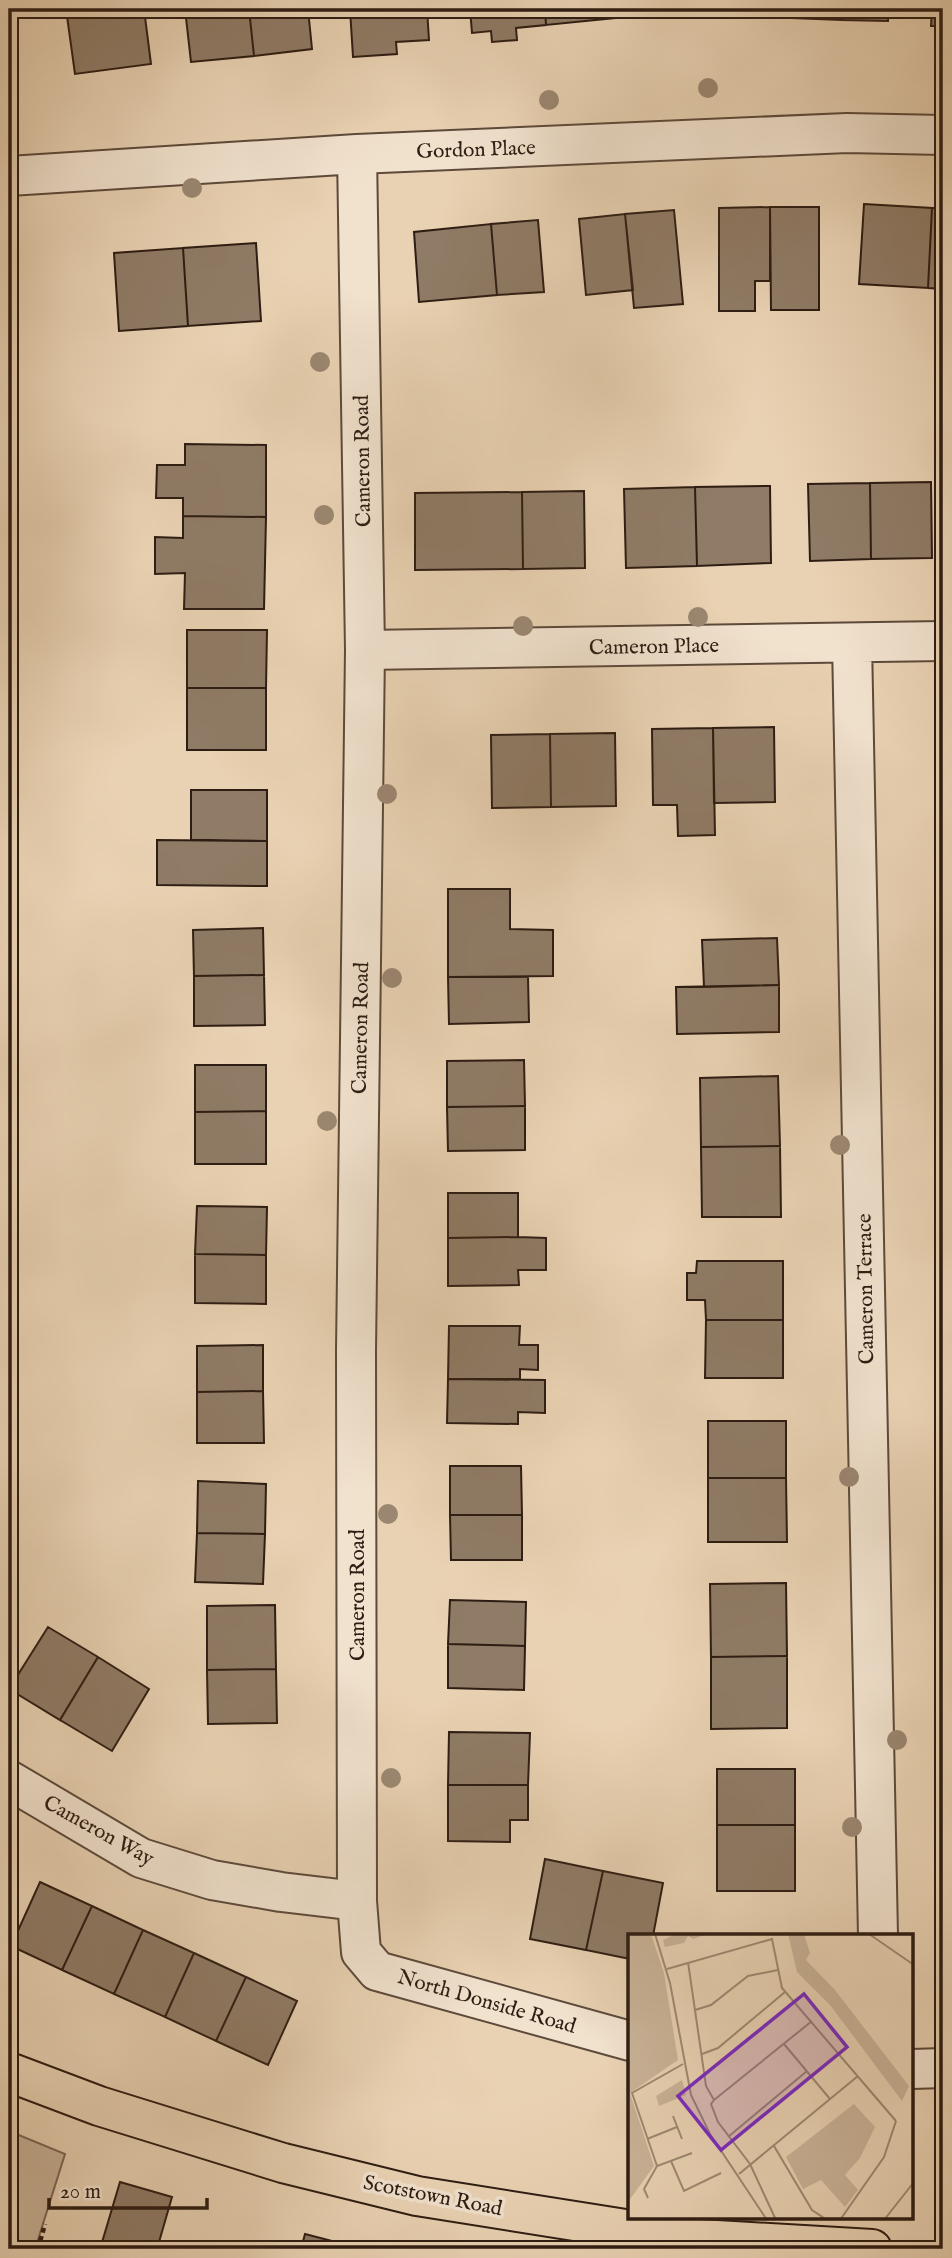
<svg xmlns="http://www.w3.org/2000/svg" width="952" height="2258" viewBox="0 0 952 2258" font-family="'IM FELL English',serif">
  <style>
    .green { fill: #c9b398; stroke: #7c6856; stroke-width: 2 }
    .building { fill: #8f7b66; stroke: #2e1d13; stroke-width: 2 }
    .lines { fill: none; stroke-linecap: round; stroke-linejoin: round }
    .minor-casing { stroke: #5d4a3b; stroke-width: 42 }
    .major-casing { stroke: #2e1d13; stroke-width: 42 }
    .path { stroke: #2e1d13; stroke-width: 4.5; stroke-dasharray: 5 3.5; stroke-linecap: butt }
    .minor { stroke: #f1e2ce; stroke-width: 38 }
    .major { stroke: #e9d2b3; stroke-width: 38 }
    .tree { fill: #9b8771 }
    .labels { text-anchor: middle; stroke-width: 7; stroke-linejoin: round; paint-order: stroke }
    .street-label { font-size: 21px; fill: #2e1d13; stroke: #f1e2ce }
    .inset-road { fill: none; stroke: #9e8a73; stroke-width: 2 }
    .view { fill: #7b2cbf; fill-opacity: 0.15; stroke: #7b2cbf; stroke-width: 3.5 }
    .inset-edge { fill: none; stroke: #2e1d13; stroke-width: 3.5 }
  </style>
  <rect width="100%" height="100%" fill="#e9d2b3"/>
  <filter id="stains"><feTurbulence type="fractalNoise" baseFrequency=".00286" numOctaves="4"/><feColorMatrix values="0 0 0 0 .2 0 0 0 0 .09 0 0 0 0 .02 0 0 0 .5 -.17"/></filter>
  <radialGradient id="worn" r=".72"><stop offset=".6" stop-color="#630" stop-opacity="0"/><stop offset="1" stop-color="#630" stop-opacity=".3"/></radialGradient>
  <!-- green -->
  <path class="green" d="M9,2131l56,23 -30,95h-26z"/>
  <!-- building -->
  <path class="building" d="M66,9h78l7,55 -76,10z
    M185,9h64l5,47 -63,6z
    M249,9h59l4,40 -58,7z
    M350,9h77l2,31 -33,2 1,12 -44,3z
    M470,9h75l1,16 -30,3 1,12 -25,2 -1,-11 -19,2z
    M545,9h69l1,9 -69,7z
    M658,9h49v7l-49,1z
    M707,9h45v6l-45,1z
    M792,9h50l-1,11 -49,-2z
    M842,9h46v12l-47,-1z
    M932,9h11v17h-12z
    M864,204l68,4 -4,80 -69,-4z
    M770,207h49v103h-48z
    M770,207v74h-15v30h-36v-103z
    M932,208h11v81l-15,-1z
    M674,210l9,94 -49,4 -9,-94z
    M625,214l8,76 -47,5 -7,-76z
    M538,220l6,72 -47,3 -6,-71z
    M491,224l6,71 -78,7 -5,-70z
    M256,243l5,78 -73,5 -5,-78z
    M183,248l5,78 -69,5 -5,-78z
    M185,444l81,1v72l-83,-1v-18h-27l1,-33h28z
    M931,482l1,76 -61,1 -1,-76z
    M870,483l1,76 -61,2 -2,-77z
    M770,486l1,77 -74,3 -2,-79z
    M695,487l2,79 -71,2 -2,-79z
    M584,491l1,77 -62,1 -1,-77z
    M522,492l1,77 -108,1v-77z
    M183,516l83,1 -2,92h-80l1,-36 -30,1v-37l28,1z
    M187,630h80l-1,58h-79z
    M187,688h79v62h-79z
    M940,723h3v103z
    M774,727l1,75 -61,1 -1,-75z
    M713,728l2,107 -37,1 -1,-31h-24l-1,-76z
    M615,733l1,73 -65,1 -1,-73z
    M550,734l1,73 -59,1 -1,-73z
    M191,790h76v51l-76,-1z
    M157,840l110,1v45l-110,-1z
    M448,889h62v40l43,1v46l-105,1z
    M942,922h1v57h-2z
    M263,928l1,47 -70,1 -1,-46z
    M777,938l2,47 -75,2 -2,-47z
    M264,975l1,50 -71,1v-50z
    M448,977h80l1,45 -80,2z
    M941,979h2v63h-3z
    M779,985v47l-102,2 -1,-47z
    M524,1060l1,46 -78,1v-46z
    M195,1065h71v46l-71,1z
    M778,1076l2,70 -79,1 -1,-69z
    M942,1083h1v59z
    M525,1106v44l-77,1 -1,-44z
    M266,1111v53h-71v-52z
    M780,1146l1,71h-79l-1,-70z
    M448,1193h70v44l-70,1z
    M197,1206l70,1 -1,48 -71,-1z
    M518,1237l28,1v32h-28l1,15 -71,1v-48z
    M195,1254l71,1v49l-71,-1z
    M697,1261h86v59h-77l-1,-20h-18v-27h9z
    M706,1320h77v58h-78z
    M449,1326h71l-1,19h19v25l-18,-1v10h-72z
    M263,1345v46l-66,1v-46z
    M448,1379l97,1v33l-27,-1v12l-71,-1z
    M9,1387h6v24h-6z
    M263,1391l1,52h-67v-51z
    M708,1421h78v57h-78z
    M450,1466h71l1,49h-72z
    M708,1478h78l1,64h-79z
    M198,1481l68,3 -1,50 -68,-1z
    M450,1515h72v45h-71z
    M197,1533l68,1 -2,50 -68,-2z
    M786,1583l1,73 -76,1 -1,-73z
    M450,1600l76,2 -1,44 -77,-2z
    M275,1605l1,64 -69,1v-64z
    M48,1627l50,30 -38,63 -51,-31z
    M448,1644l77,2 -1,44 -76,-2z
    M787,1656v72l-76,1v-72z
    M98,1657l51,32 -37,62 -52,-31z
    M276,1669l1,54 -69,1 -1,-54z
    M449,1732l81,1 -2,52h-80z
    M717,1769h78v56h-78z
    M448,1785h80v35h-18v22l-62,-1z
    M717,1825h78v66h-78z
    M545,1859l58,12 -17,79 -56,-11z
    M603,1871l60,12 -10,53h-23v23l-44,-9z
    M40,1882l52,24 -30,64 -51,-24z
    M92,1906l51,24 -29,64 -52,-24z
    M143,1930l51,23 -29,64 -51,-23z
    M194,1953l52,24 -30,64 -51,-24z
    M246,1977l51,24 -29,64 -52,-24z
    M120,2182l52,15 -15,52h-57z
    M305,2234l54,14 -1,1h-57z"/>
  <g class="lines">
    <defs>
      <path id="minor" d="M357,154l8,496 -9,701 1,550 4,51 16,19 253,70
        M9,176l348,-22 490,-21 96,2
        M852,643l26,1293
        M365,650l578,-9
        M9,1780l132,78 71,22 69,12 76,9
        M912,2069l31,-1"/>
      <path id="major" d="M9,2072l90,34 184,57 134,33 265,42 190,11"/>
    </defs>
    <!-- minor casing -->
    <use href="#minor" class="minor-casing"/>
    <!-- major casing -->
    <use href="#major" class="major-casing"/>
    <!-- path -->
    <path class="path" d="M38,2249l7,-25"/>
    <!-- minor -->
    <use href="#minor" class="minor"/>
    <!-- major -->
    <use href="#major" class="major"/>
  </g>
  <!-- trees -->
  <g class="tree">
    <circle cx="708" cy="88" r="10"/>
    <circle cx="549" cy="100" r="10"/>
    <circle cx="192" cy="188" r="10"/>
    <circle cx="320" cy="362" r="10"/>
    <circle cx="324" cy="515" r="10"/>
    <circle cx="698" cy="617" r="10"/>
    <circle cx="523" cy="626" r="10"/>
    <circle cx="387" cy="794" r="10"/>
    <circle cx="392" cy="978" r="10"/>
    <circle cx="327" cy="1121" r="10"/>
    <circle cx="840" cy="1145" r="10"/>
    <circle cx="849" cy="1477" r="10"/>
    <circle cx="388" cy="1514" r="10"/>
    <circle cx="897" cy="1740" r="10"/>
    <circle cx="391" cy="1778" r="10"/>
    <circle cx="852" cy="1827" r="10"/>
  </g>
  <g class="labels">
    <!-- street labels -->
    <g class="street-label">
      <text transform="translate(476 149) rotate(-2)" y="7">Gordon Place</text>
      <text transform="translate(362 461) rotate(-91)" y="7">Cameron Road</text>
      <text transform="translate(654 646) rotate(-1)" y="7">Cameron Place</text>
      <text transform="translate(360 1028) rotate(-89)" y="7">Cameron Road</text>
      <text transform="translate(865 1289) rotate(-91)" y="7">Cameron Terrace</text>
      <text transform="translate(357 1595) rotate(-90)" y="7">Cameron Road</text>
      <text transform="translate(99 1830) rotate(29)" y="7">Cameron Way</text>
      <text transform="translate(487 2001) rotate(16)" y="7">North Donside Road</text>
      <text transform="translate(433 2195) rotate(11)" y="7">Scotstown Road</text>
    </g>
  </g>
  <!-- overview -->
  <g transform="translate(628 1934)">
    <rect width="285" height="285" fill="#e9d2b3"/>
    <path d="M0,0h23l13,39 14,87 -48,33 24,73 -26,36zM47,0h32l-14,5 -5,-3 -4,7 -19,4 -2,-7zM160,0h16l6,19 -4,7 29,30 74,96 -7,15 -72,-96 -33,-33zM54,146l4,15 -27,11 -3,-10zM226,170l21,23 -15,31 -15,17 13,15 -13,17 -24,-27 -18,9 -17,-32z" fill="#c9b398"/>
    <path class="inset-road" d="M27,0l15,49 21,112 19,39 57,86M241,0l45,31M60,28l18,124 8,14M39,35l105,-30 10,49 114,133M67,76l16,-5 37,-29 30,-6M156,110l46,55M74,120l16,-6 67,-56M86,166l-3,4 7,18 32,42 26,56M86,166l98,-79M45,182l9,23M100,203l79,-66M19,205l30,-12M146,212l38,64 15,10M43,227l13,30 37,-18M29,232l-25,-73 51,-29M111,240l119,-98M20,264l-4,-9 13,-23 35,-13M212,286l44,-63 12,-36M256,286l30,-38"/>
    <path class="view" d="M176,60l43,53 -126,103 -43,-54z"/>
    <rect width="285" height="285" class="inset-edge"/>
  </g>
  <!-- margin -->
  <rect width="952" height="2258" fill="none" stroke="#e9d2b3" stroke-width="35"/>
  <rect x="10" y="10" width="931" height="2237" fill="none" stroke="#2e1d13" stroke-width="3.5"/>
  <rect x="18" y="18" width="917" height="2223" fill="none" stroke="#2e1d13" stroke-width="2"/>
  <!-- scale -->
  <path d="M49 2198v10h158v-10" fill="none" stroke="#2e1d13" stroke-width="3.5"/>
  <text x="60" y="2198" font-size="21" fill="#2e1d13" stroke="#f1e2ce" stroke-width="5" paint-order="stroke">20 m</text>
  <rect width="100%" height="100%" filter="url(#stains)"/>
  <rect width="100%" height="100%" fill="url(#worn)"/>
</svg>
